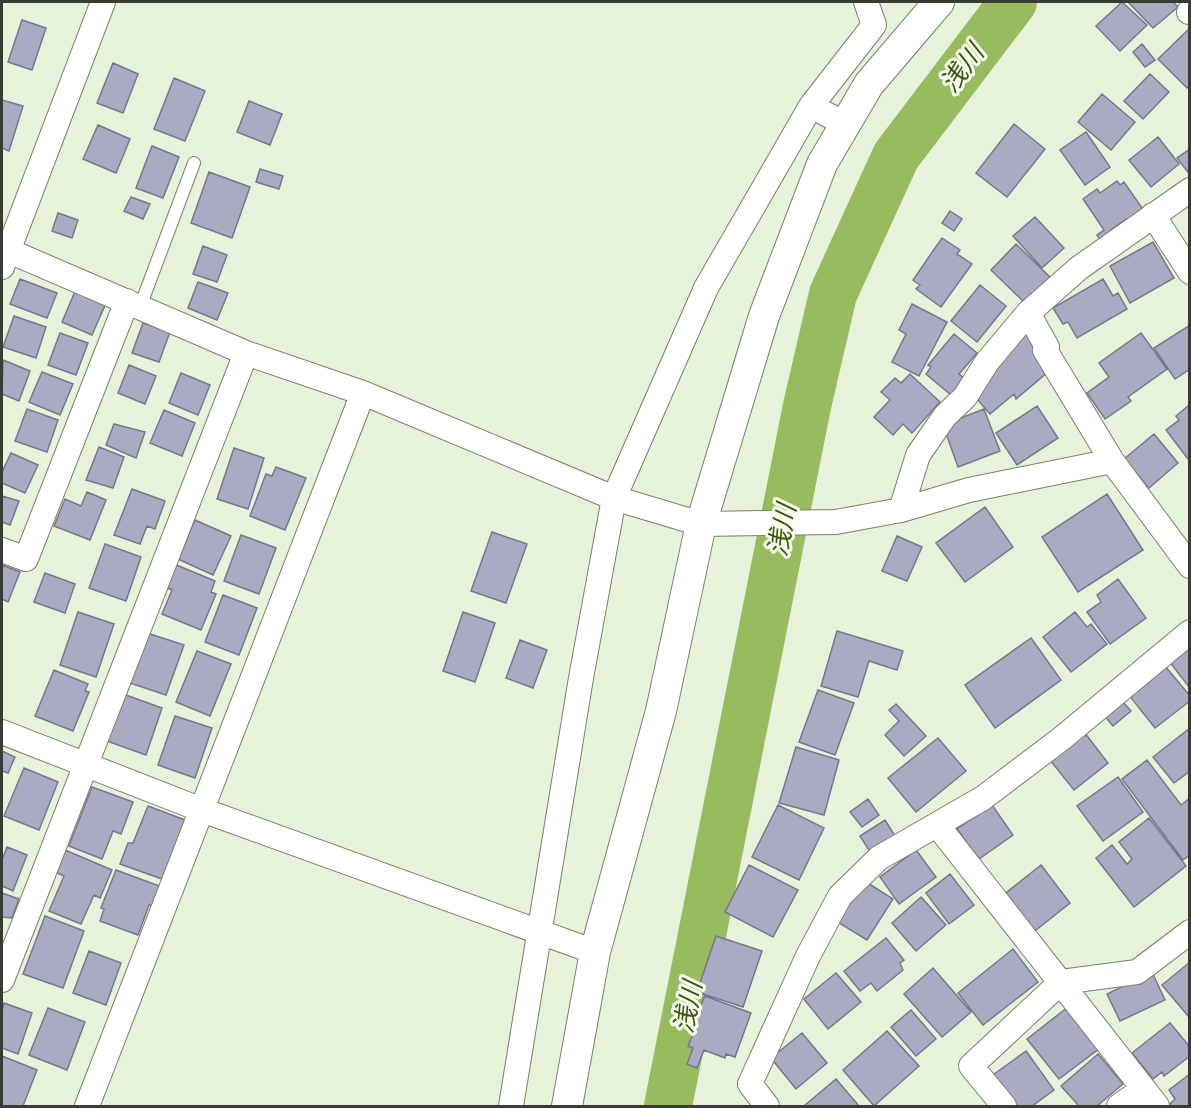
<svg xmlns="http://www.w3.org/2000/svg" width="1191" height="1108" viewBox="0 0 1191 1108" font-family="'Alegreya Sans','Noto Sans JP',sans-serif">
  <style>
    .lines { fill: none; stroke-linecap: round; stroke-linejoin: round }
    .river { stroke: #98bb60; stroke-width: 48 }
    .building { fill: #aaabc3; stroke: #76778d; stroke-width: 1.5 }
    .service-casing { stroke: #76806a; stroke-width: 14 }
    .minor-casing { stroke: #76806a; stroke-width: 26 }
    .tertiary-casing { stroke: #76806a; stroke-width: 32 }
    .service { stroke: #fff; stroke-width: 12 }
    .minor { stroke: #fff; stroke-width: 24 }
    .tertiary { stroke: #fff; stroke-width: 30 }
    .labels { text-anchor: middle; stroke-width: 6; stroke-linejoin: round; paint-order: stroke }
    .water-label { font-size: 26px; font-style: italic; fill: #3f5514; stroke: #f6ffeb }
  </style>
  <rect width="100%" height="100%" fill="#e7f2da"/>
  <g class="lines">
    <!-- river -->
    <path class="river" d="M668,1106l139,-700 26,-112 63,-138 117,-154"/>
  </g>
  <!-- building -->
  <path class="building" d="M1122,2l25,23 -27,26 -24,-25z
    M1128,2h45l5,5 -25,21z
    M22,20l24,8 -14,42 -24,-8z
    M1190,28v57l-3,3 -29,-29z
    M1142,44l13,16 -10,7 -12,-15z
    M113,63l25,11 -15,39 -26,-10z
    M1150,74l19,18 -26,27 -19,-18z
    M174,78l31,13 -20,50 -31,-12z
    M1102,94l33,28 -24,28 -33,-28z
    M2,100l21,6 -14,45 -7,-3z
    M249,101l33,13 -12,31 -33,-13z
    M1014,124l31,25 -38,48 -31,-24z
    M98,125l32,14 -14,34 -33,-14z
    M1086,132l24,35 -25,18 -25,-35z
    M1158,137l21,27 -28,23 -22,-27z
    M152,146l27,11 -16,41 -27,-10z
    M1190,149v26l-13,-17z
    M260,169l23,7 -4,13 -23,-7z
    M209,172l41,15 -18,51 -41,-15z
    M1117,181l3,4 4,-3 23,33 -16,11 -5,-7 -15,11 5,7 -12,9 -7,-11 7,-5 -21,-31 14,-10 3,4z
    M131,197l19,7 -7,15 -19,-8z
    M950,211l12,8 -8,12 -12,-8z
    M58,213l20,7 -6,18 -20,-7z
    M1035,217l29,31 -22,20 -29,-32z
    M942,238l18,12 -3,4 15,10 -31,43 -25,-18 4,-4 -7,-5z
    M1153,242l21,36 -44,25 -20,-37z
    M1016,244l35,34 -25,26 -35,-34z
    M203,246l24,9 -10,27 -24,-8z
    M20,279l37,14 -10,25 -37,-14z
    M1103,279l10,17 5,-3 9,16 -50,29 -9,-16 -5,2 -10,-16z
    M198,282l30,11 -11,27 -29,-12z
    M980,285l26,21 -29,36 -26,-21z
    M76,289l30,14 -14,32 -30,-13z
    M912,304l35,18 -28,54 -27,-14 14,-28 -7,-4z
    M14,316l32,11 -10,31 -33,-11z
    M143,323l27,9 -11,30 -27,-9z
    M1190,325v44l-15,10 -21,-31z
    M1024,332l20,23 4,17 -32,27 -2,-5 -24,20 -20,-23z
    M60,333l28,10 -12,32 -28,-10z
    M1141,333l26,36 -39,28 3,4 -26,18 -18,-26 22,-16 -10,-14z
    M954,334l23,19 -18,21 12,9 -14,17 -31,-26 5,-7 -3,-2z
    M3,360l27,11 -11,30 -17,-7z
    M129,365l27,11 -11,28 -27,-11z
    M42,372l31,12 -13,31 -31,-13z
    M181,373l29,12 -12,30 -29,-12z
    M910,374l30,28 -28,31 -9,-9 -10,11 -19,-18 16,-17 -9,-8 14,-14 6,5z
    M1189,405l1,53 -2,1 -22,-29 13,-10 -3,-4z
    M1037,406l21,32 -41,27 -21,-32z
    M27,409l31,11 -11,32 -32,-11z
    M984,409l16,42 -42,16 -15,-42z
    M164,410l31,13 -13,33 -32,-13z
    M114,424l31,8 -9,26 -30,-13z
    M1154,434l24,29 -29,25 -25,-29z
    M99,447l25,10 -11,31 -27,-8z
    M234,448l30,10 -16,51 -31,-10z
    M11,453l27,12 -13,28 -23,-10v-11z
    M276,467l30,11 -21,52 -35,-14 16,-42 6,2z
    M132,489l33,12 -10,28 -8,-3 -7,18 -26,-9z
    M87,492l19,8 -16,40 -36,-14 11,-27 16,7z
    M1107,494l36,56 -65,42 -36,-55z
    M2,496l17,5 -9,24 -8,-3z
    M985,507l28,40 -48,35 -29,-39z
    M195,520l36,16 -18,39 -35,-16z
    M492,532l35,12 -21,59 -35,-12z
    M241,535l35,13 -17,46 -35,-13z
    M897,536l25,11 -15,34 -25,-10z
    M105,544l36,13 -15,44 -37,-13z
    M174,564l41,17 -4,11 5,2 -15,36 -39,-16 10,-24 -7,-3z
    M2,565l18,7 -12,30 -6,-3z
    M45,573l30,11 -10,29 -31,-11z
    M1118,579l28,39 -36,26 -23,-32 14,-10 -4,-7z
    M223,595l34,13 -18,47 -34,-13z
    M78,612l36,12 -18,53 -36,-12z
    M463,612l32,11 -20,59 -32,-11z
    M1075,612l12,15 4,-3 16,20 -36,28 -28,-35z
    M837,631l66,20 -6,19 -28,-9 -11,36 -37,-11z
    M147,633l37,12 -18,50 -36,-12z
    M1031,638l30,42 -66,48 -30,-43z
    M520,640l27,10 -14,38 -27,-10z
    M1190,643v45l-22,-28z
    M197,651l34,13 -21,52 -34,-14z
    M1165,666l25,30v5l-35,27 -27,-34z
    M54,670l34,14 -3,7 4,1 -16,39 -38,-15z
    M818,690l36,13 -19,52 -36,-13z
    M123,694l39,14 -16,47 -39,-14z
    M1121,700l10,11 -18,15 -10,-12z
    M896,704l30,32 -22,20 -19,-21 14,-14 -10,-11z
    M175,716l37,12 -17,50 -37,-13z
    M1081,728l27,35 -34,27 -24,-30z
    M1190,728v43l-16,12 -21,-26z
    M938,738l28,33 -50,41 -28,-34z
    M796,747l43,13 -15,55 -45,-12z
    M2,751l13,6 -7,16 -6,-2z
    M1147,760l34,45 9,-7v57l-7,5 -61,-81z
    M24,768l34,14 -19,48 -35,-14z
    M1118,777l25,35 -40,29 -26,-35z
    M92,787l41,15 -12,32 -8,-3 -11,28 -33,-13z
    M868,799l11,16 -17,12 -12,-15z
    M778,805l46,23 -25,52 -47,-23z
    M992,805l21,30 -34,24 -22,-30z
    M148,806l37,14 -23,59 -42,-15 8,-21h5z
    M1149,818l37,48 -52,41 -38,-49 16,-13 15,19 5,-5 -13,-17z
    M885,820l10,16 -25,16 -10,-16z
    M7,847l20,8 -14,36 -11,-5v-26z
    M65,850l47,20 -12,28 -6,-3 -13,29 -32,-13 15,-35 -9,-4z
    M916,850l20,27 -37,27 -19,-27z
    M749,865l49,25 -25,47 -48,-25z
    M1041,865l29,38 -39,31 -29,-38z
    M116,870l46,17 -7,20 -6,-2 -11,30 -38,-14 4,-12 -3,-1z
    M950,874l24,31 -25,19 -23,-31z
    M863,880l30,19 -26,41 -31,-19z
    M2,893l17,6 -7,19 -10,-1z
    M921,897l25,28 -30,26 -24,-28z
    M45,916l39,15 -21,57 -40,-14z
    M716,936l46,15 -19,56 -46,-15z
    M886,938l18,22 -4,3 3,7 -26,21 -6,-8 -11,8 -16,-20z
    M1013,949l25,33 -55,43 -25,-32z
    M89,951l32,12 -15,42 -33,-12z
    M1190,962v55h-1l-27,-32z
    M933,968l38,44 -29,25 -38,-43z
    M1152,972l13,28 -45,21 -13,-27z
    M836,973l25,29 -33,27 -24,-30z
    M705,996l46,17 -16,44 -9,-3 -1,4 -21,-8 -7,18 -10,-4 6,-16 -5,-2 5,-12 -4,-4z
    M4,1003l28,10 -14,41 -16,-6v-37z
    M1068,1007l32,41 -41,31 -32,-40z
    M48,1008l37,14 -18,48 -38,-15z
    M911,1010l25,29 -20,17 -25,-29z
    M1170,1023l20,24v9l-26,20 -2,-4 -9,7 -21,-26z
    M887,1031l32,35 -45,40 -31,-36z
    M802,1033l25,30 -31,26 -25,-31z
    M1026,1051l28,39 -22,16h-16l-23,-31z
    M1098,1054l25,30 -26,22h-18l-18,-20z
    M2,1056l35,14 -14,36h-21z
    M1190,1074v32h-22l7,-7 -6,-9z
    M836,1079l23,27h-55z"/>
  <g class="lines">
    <defs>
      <path id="service" d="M140,307l54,-144"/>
      <path id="minor" d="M1189,12h1
        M811,106l34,18
        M1190,190l-111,78 -51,45 19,34 -2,3 67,111 78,105
        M1153,215l37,57
        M2,248l244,105 117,40 251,105 87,26 135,-2 65,-12 68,-20 143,-29
        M2,267l101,-265
        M901,510l17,-55 27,-39 20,-19 22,-35 41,-49
        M2,550l24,9 101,-258
        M2,732l200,78 393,142
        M938,826l219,280
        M2,980l244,-627
        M87,1106l276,-713
        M511,1106l70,-428 33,-180 92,-210 105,-182 63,-81 -8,-23
        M767,1106l-17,-22 58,-128 32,-60 39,-38 104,-60 78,-59 129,-107
        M1004,1106l-33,-40 90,-84 76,-10 53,-40
        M1119,1106l24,-17"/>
      <path id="tertiary" d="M567,1106l28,-154 66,-241 40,-187 63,-208 58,-152 47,-80 70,-82"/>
    </defs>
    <!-- service casing -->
    <use href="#service" class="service-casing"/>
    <!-- minor casing -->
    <use href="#minor" class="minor-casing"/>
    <!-- tertiary casing -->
    <use href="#tertiary" class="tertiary-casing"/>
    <!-- service -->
    <use href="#service" class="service"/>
    <!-- minor -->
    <use href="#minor" class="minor"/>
    <!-- tertiary -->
    <use href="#tertiary" class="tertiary"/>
  </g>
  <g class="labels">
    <!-- water labels -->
    <g class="water-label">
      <text transform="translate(962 68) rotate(-53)" y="9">浅川</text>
      <text transform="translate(782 530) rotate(-79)" y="9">浅川</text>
      <text transform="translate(688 1007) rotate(-79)" y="9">浅川</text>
    </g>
  </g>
  <!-- border -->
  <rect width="1191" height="1108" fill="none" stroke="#383c33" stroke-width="6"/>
</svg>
